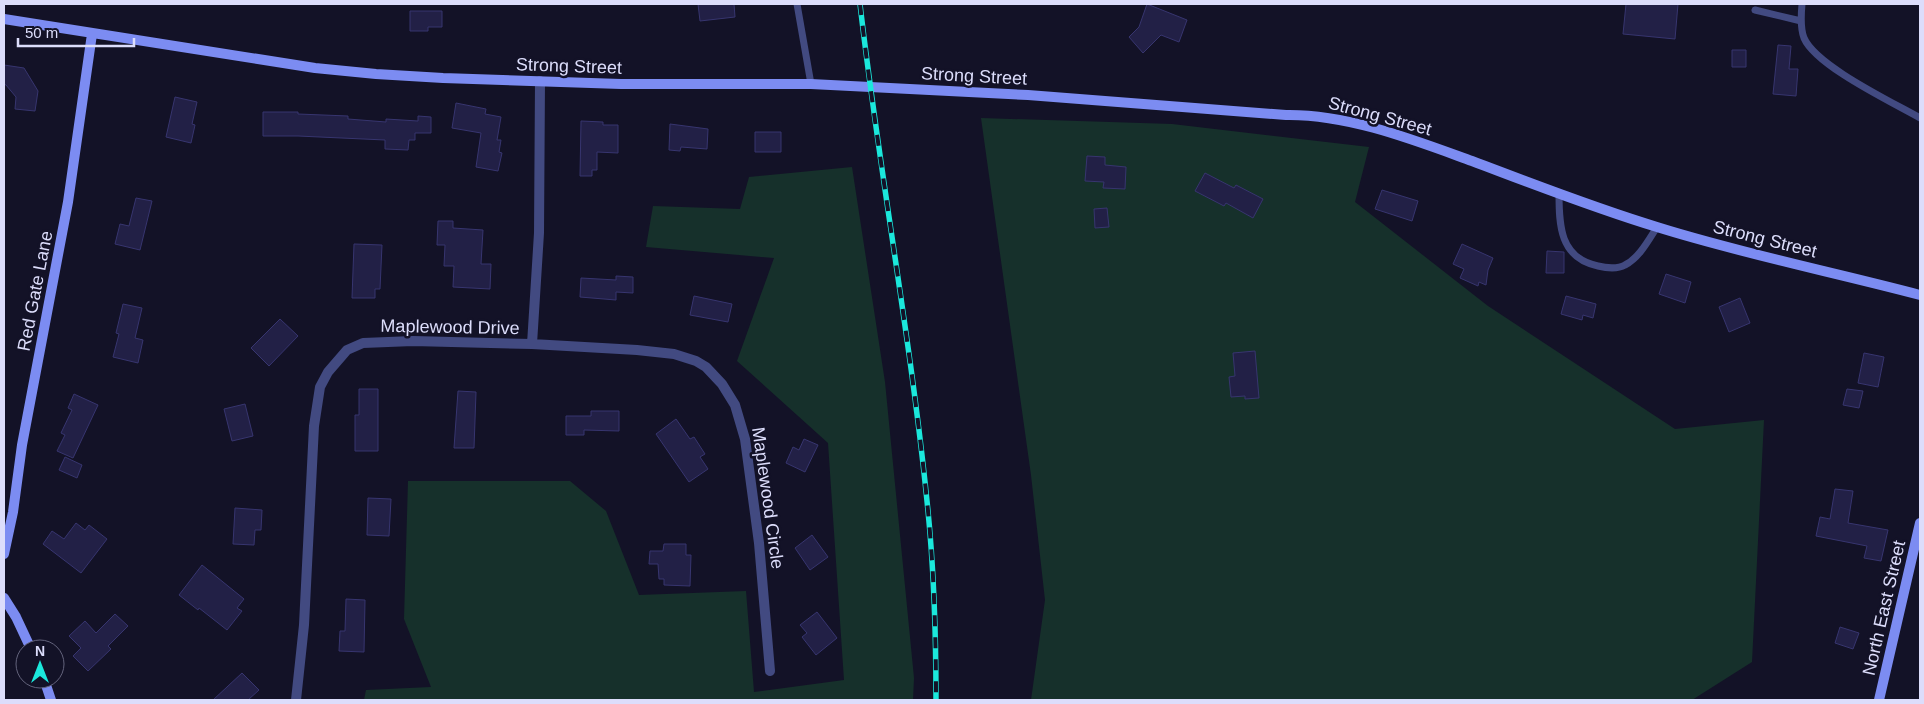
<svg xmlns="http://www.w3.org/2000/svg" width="1924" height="704" viewBox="0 0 1924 704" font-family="Arial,sans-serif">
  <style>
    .green { fill: #16302b }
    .building { fill: #222046; stroke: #37356f }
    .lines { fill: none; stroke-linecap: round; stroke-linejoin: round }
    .lane { stroke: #424a81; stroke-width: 7 }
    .street { stroke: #424a81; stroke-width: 10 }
    .secondary { stroke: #7c8cf2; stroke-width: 10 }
    .rail-casing { stroke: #1be8dc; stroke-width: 5.5 }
    .rail { stroke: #131227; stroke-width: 4; stroke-dasharray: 11; stroke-linecap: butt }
    .labels { text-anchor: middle; stroke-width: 5; stroke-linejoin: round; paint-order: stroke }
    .street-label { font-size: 18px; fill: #dcddfb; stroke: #131227 }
  </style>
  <rect width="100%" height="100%" fill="#131227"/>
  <!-- green -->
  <path class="green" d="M981,118l191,6 197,23 -14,55 133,104 187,123 89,-9 -12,242 -60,38h-661l14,-100 -14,-125z
    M852,167l33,215 29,296 -1,22h-549l2,-10 65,-3 -27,-68 4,-138h162l36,30 33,84 107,-4 8,101 90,-12 -16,-237 -91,-82 37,-103 -128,-11 7,-41 87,3 9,-32z"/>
  <!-- building -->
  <path class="building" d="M698,4h36l1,13 -35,4z
    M1147,4l40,16 -8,22 -18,-7 -18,18 -14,-16 10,-10z
    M1626,4h52l-3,35 -52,-5z
    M410,11h32v16h-14v4h-18z
    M1778,45l13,1 -2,23h9l-2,27 -23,-2z
    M1732,50h14v17h-14z
    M4,65l20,3 14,23 -3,20 -20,-2 1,-12 -10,-12 -2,-1z
    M175,97l22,5 -5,22 3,1 -4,18 -25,-6z
    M456,103l30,6 -1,5 16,3 -4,23h4l-2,12 3,1 -4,18 -22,-4 5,-34 -29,-5z
    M263,112h35v2l50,2v3l38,3v-3l32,2v-5l13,1v16h-16v7h-6l-1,10 -23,-1v-9l-87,-4h-35z
    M581,121l22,1v3h15v28l-21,-1v18h-5v6h-12z
    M670,124l38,5 -1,20 -26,-2 -1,4 -11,-1z
    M755,132h26v20h-26z
    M1087,156l18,1v8l21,2 -1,22 -22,-1 1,-6 -19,-1z
    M1205,173l29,15 2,-3 27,14 -10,19 -27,-15 -2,3 -29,-15z
    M1382,190l36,11 -6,20 -37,-12z
    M136,198l16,3 -12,49 -25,-6 5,-20 9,2z
    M1107,208l2,19 -14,1 -1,-19z
    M438,221h15v7l30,2 -2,34h10l-1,25 -37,-2 1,-21h-10l1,-21h-8z
    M354,244l28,1 -2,44h-5v9h-23z
    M1462,244l31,14 -5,12 -2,15 -7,-3 -1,4 -18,-8 4,-9 -11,-5z
    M1547,251l17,1v21h-18z
    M1666,274l25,8 -6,21 -26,-9z
    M616,276l17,1v16l-17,-1v8l-36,-3 1,-19 35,2z
    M694,296l38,8 -4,18 -38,-7z
    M1566,296l30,8 -3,14 -10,-3 -1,5 -21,-6z
    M1740,298l10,25 -21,9 -10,-25z
    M123,304l19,4 -7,30 8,2 -5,23 -25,-6 6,-23 -3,-1z
    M280,319l18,17 -29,30 -18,-18z
    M1255,351l4,47 -14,1v-3l-14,1 -2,-20 6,-1 -2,-23z
    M1864,353l20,4 -6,30 -20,-4z
    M359,389h19v62h-23v-36h4z
    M1847,389l16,2 -4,17 -16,-3z
    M458,391l18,1 -2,56h-20z
    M74,394l24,11 -25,53 -16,-7 8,-16 -4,-2 11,-23 -4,-2z
    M245,404l8,32 -21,5 -8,-32z
    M591,411h28v20l-35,-1v5h-18v-19h25z
    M676,419l14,20 4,-2 11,17 -5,3 8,12 -19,13 -33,-48z
    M804,439l14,6 -13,27 -19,-9 7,-16 6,3z
    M65,457l17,8 -5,13 -18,-8z
    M1835,489l18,2 -5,32 40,7 -7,31 -17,-3 3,-12 -51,-10 4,-19 10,2z
    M368,498l23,1 -2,37 -22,-1z
    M235,508l27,2 -1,20h-6l-1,15 -21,-1z
    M76,523l9,7 4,-5 18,14 -26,34 -38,-29 9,-13 12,8z
    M812,535l16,22 -18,13 -15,-22z
    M664,544h22v11h5l-1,31 -26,-1v-6h-5l-1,-15h-9l1,-13h13z
    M202,565l42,34 -7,9 5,3 -15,19 -28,-22 -1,2 -19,-15z
    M346,599l19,1 -1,52 -25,-1 1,-20h5z
    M817,612l20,26 -21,17 -14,-18 5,-4 -7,-8z
    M115,614l13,12 -20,20 3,3 -23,22 -15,-15 8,-8 -12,-12 16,-15 11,12z
    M1840,627l19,6 -6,16 -18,-6z
    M242,673l17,17 -11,10h-35z"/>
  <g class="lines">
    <!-- lane -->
    <path class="lane" d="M797,4l14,80
      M1802,4c-1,11 -2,24 2,34 12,28 88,64 116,80
      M1755,10l46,11
      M1559,193c0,33 1,65 39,73 8,2 20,3 27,-1 14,-7 23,-24 32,-38"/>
    <!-- street -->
    <path class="street" d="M532,344l105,6 37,4 22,7 10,6 16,17 13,21 10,34 14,104 11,128
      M296,700l8,-75 10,-199 6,-39 8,-15 19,-22 16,-7 50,-2 119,3 7,-111 1,-152"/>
    <!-- secondary -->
    <path class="secondary" d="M4,19l311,49 61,6 67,4 178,6h190l217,11 258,20c62,-1 128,25 186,46 61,23 122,47 185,66 86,27 176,45 263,68
      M4,554l9,-42 9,-67 46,-243 24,-168
      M4,598l12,19 15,32
      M44,679l7,21
      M1879,700l41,-177"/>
    <defs>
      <path id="rail" d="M860,4c19,166 50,330 67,497 7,66 9,133 9,199"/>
    </defs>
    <!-- rail casing -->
    <use href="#rail" class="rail-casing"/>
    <!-- rail -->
    <use href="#rail" class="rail"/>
  </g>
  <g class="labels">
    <!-- street labels -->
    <g class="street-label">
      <text transform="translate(569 66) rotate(2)" y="6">Strong Street</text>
      <text transform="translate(974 76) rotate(3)" y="6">Strong Street</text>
      <text transform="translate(1380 116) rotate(15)" y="6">Strong Street</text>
      <text transform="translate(1765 239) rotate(14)" y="6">Strong Street</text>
      <text transform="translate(35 291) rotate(-79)" y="6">Red Gate Lane</text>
      <text transform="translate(450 327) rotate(1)" y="6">Maplewood Drive</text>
      <text transform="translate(768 498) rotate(82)" y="6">Maplewood Circle</text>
      <text transform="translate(1884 608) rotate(-77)" y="6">North East Street</text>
    </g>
  </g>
  <!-- border -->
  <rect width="1924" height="704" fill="none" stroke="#dcddfb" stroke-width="10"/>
  <!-- north arrow -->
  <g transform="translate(40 664)"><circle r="24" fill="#131227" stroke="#63637c"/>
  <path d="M0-4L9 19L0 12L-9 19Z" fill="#1be8dc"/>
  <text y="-8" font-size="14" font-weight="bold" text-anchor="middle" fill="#dcddfb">N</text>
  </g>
  <!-- scale -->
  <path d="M18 38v8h116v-8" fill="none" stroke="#dcddfb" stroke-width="2.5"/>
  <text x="25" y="38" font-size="15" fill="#dcddfb" stroke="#131227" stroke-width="4" paint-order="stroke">50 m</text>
</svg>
